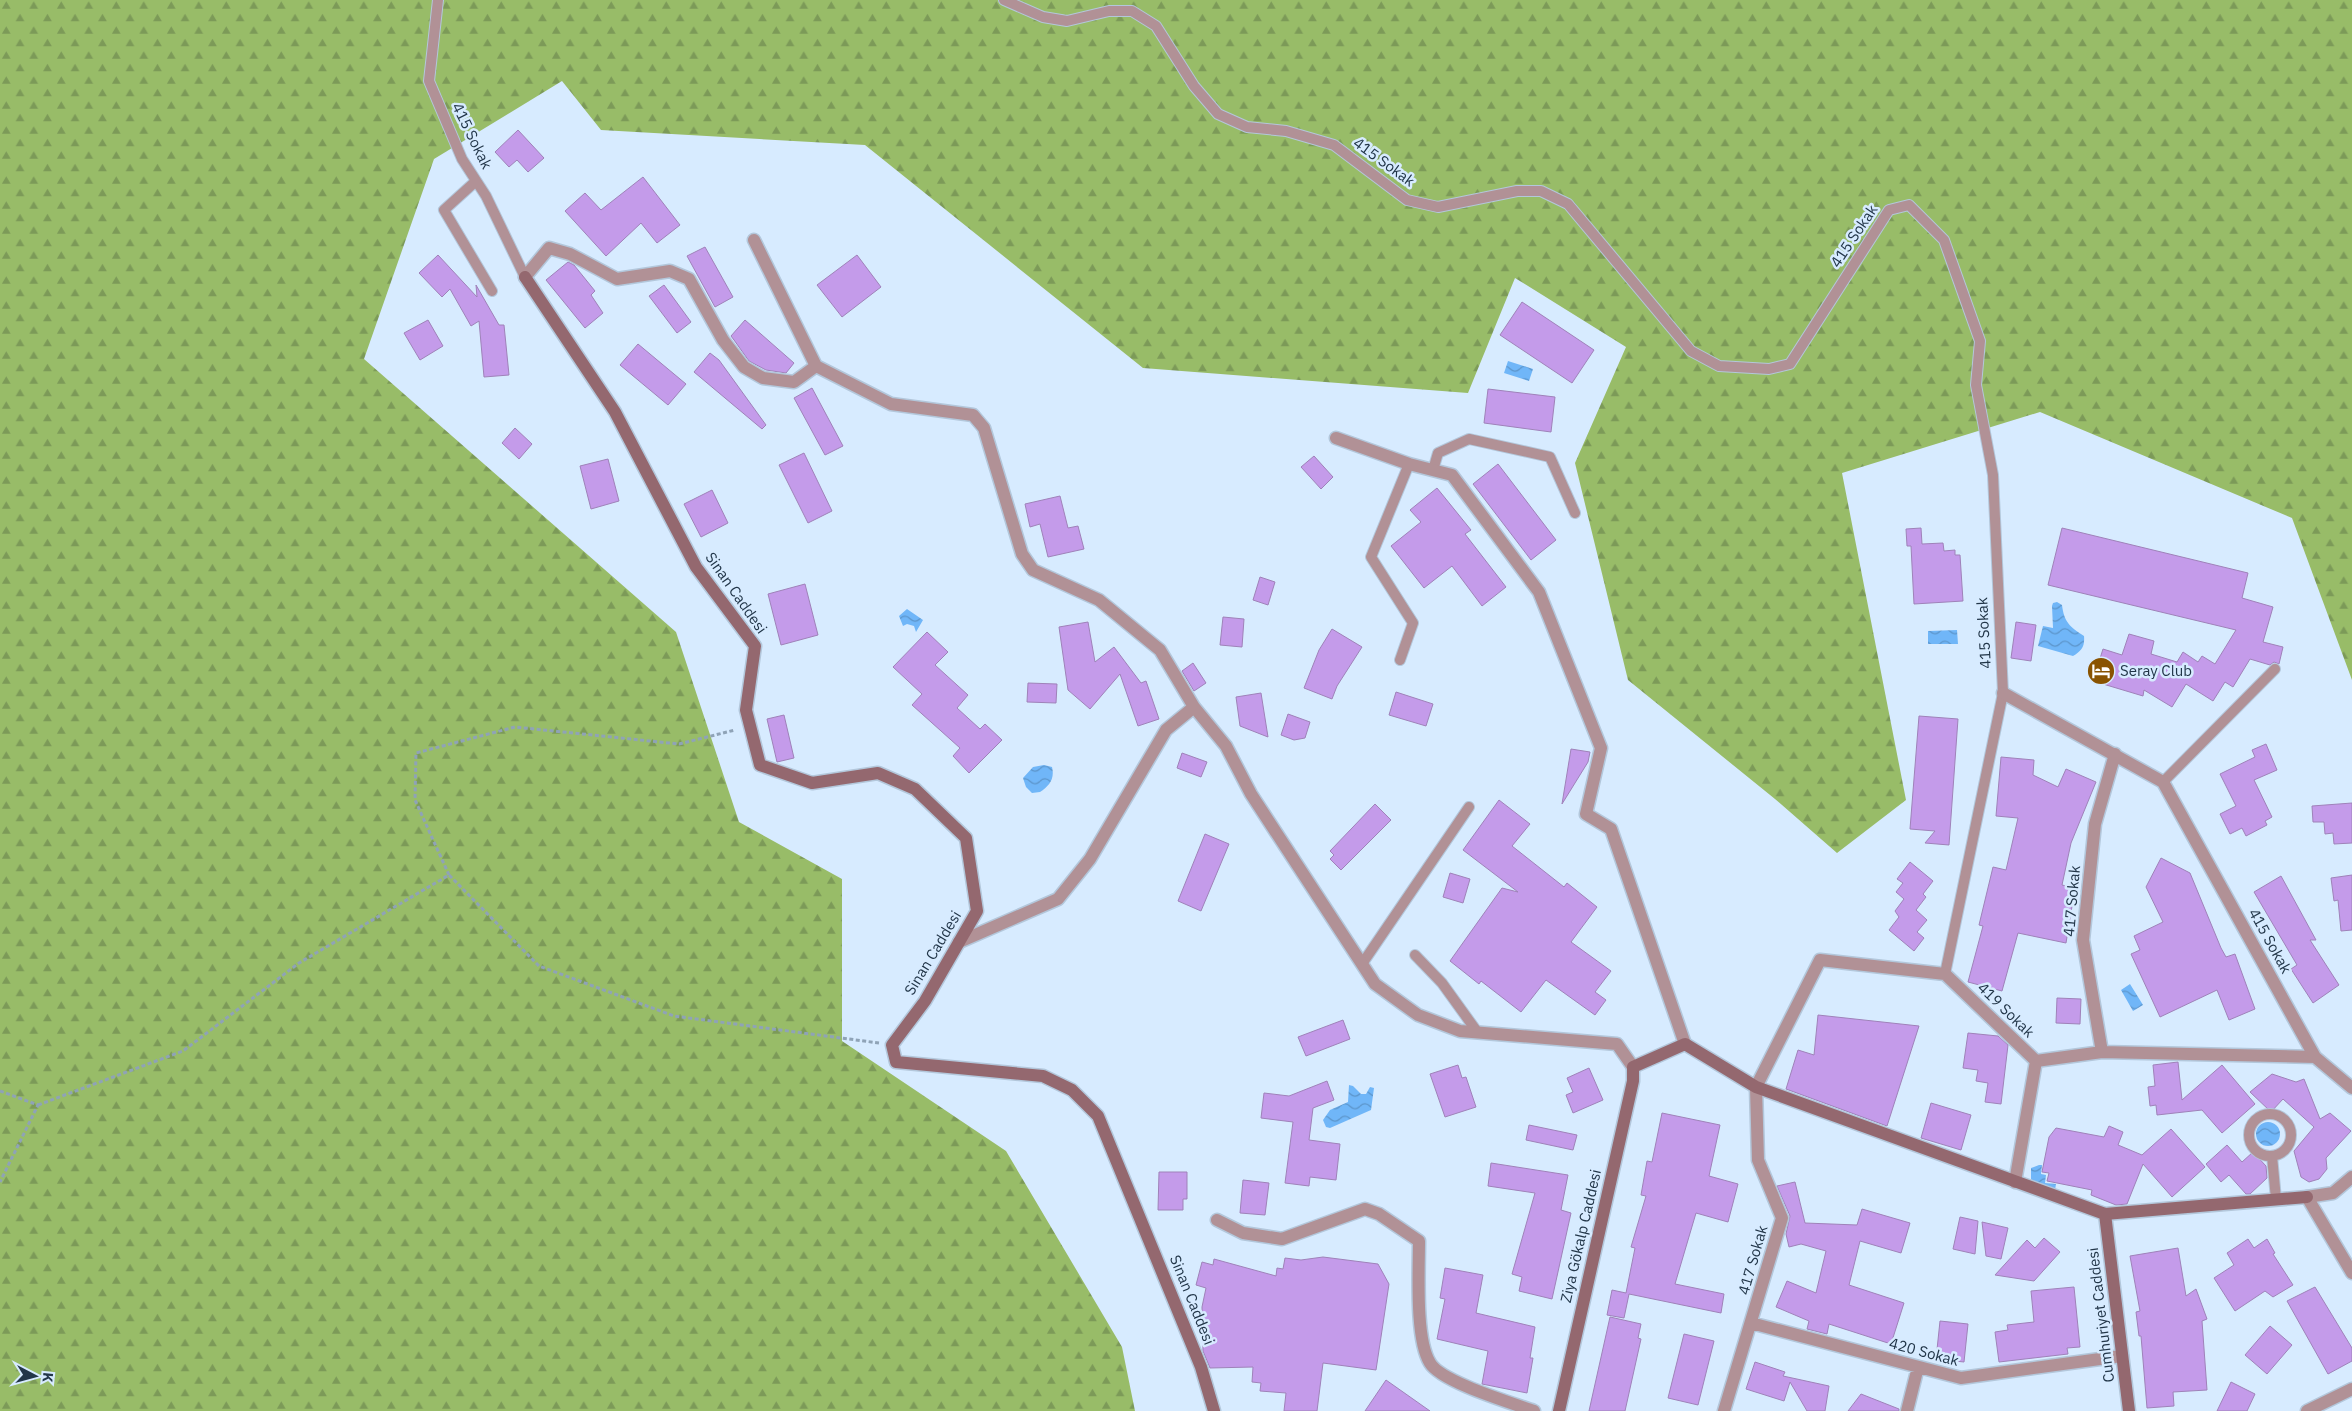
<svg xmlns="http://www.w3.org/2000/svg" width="2352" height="1411" viewBox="0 0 2352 1411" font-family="'IBM Plex Sans',sans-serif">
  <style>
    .forest { fill: url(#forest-firs) }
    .water { fill: url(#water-waves) }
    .building { fill: #c49bea; stroke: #9f82b9 }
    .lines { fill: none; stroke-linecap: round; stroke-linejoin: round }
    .lane-casing { stroke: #b3c7db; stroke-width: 12 }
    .street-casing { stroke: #b3c7db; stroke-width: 15 }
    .secondary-casing { stroke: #b3c7db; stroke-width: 15 }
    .path { stroke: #8fa3b7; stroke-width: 3; stroke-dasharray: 4 2.5; stroke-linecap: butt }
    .lane { stroke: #b19196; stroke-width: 10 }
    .street { stroke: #b19196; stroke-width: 12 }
    .secondary { stroke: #94686f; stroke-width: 12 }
    .labels { text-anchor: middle; stroke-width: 5; stroke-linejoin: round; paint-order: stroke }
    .street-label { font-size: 15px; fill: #223649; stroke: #d7ebff }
    .poi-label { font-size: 15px; fill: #223649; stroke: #d7ebff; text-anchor: start }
  </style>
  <defs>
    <pattern id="forest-firs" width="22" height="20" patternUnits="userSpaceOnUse" patternTransform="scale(1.25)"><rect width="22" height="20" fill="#98bc68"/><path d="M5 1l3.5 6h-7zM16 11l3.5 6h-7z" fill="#7c9a58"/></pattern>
    <pattern id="water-waves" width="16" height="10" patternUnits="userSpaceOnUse" patternTransform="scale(1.25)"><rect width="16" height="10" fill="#70b6f8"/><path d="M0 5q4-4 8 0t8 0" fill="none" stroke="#5c95cb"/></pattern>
  </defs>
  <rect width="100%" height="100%" fill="#d7ebff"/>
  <!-- forest -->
  <path class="forest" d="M0,0h2352v680l-60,-162 -252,-106 -198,61 64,327 -69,53 -62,-54 -147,-119 -53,-217 51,-116 -111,-69 -47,115 -325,-25 -278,-223 -264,-15 -39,-49 -128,78 -70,200 312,273 63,190 103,57v162l164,110 116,196 13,64h-1135z"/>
  <!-- water -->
  <path class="water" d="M1508,361l25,8 -4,12 -25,-8z
    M2057,602l5,3c2,17 8,22 22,31 1,11 -3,15 -11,20l-35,-10 5,-20 10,2 -1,-22 1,-3z
    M907,609l16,11 -7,12 -2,-6 -7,-2 -4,2 -4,-10z
    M1957,630l1,14h-30v-13z
    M1044,765l8,2c3,12 -3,19 -12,25l-8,1 -6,-6 -3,-9 10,-11z
    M2130,984l13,21 -10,6 -12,-21z
    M1349,1085l4,1 8,8h5l4,-7 4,1 -3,22 -41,18 -4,-1 -3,-7 7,-10 18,-8z
    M2256 1134a12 12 0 1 1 24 0a12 12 0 1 1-24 0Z
    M2039,1165h3l-1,9 5,1 -1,8 11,1 -1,6 -21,-5 -3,-6v-11z"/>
  <!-- building -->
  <path class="building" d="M518,130l26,28 -16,14 -11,-12 -8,7 -14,-15z
    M643,177l37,48 -23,18 -16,-20 -35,33 -41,-45 20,-18 16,17z
    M705,247l28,50 -18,10 -28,-51z
    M438,255l39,42 -1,-12 23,40h5l5,50 -25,2 -5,-56 -8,5 -21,-37 -8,8 -23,-24z
    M857,255l24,32 -39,30 -25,-32z
    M568,262l6,3 21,26 -4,4 12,18 -18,15 -39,-48z
    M664,285l27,37 -14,11 -28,-37z
    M1522,302l72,48 -22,33 -72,-48z
    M428,320l15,26 -23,14 -16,-27z
    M745,320l49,43 -8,10 -20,-3 -17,-9 -15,-21 -3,-4z
    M638,344l48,40 -18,21 -48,-40z
    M710,353l9,7 47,65 -4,4 -68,-57z
    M812,388l31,58 -18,9 -31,-57z
    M1488,389l67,8 -4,35 -67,-9z
    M515,428l17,16 -13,15 -17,-16z
    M804,453l28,58 -24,12 -29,-58z
    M1314,456l19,21 -12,12 -20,-22z
    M608,459l11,42 -28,8 -11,-43z
    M1498,464l58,76 -25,20 -58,-76z
    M1437,488l34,42 -6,4 41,53 -24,19 -30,-40 -28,22 -33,-42 30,-24 -11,-12z
    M712,490l16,33 -27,14 -17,-33z
    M1060,496l8,32 10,-2 6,23 -36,8 -8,-33 -10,3 -5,-23z
    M1921,528l1,16 21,-1 1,8 11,-1v5h5l3,46 -49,3 -3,-58h-4l-1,-17z
    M2062,528l186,45 -6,25 31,9 -10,35 20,5 -4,17 -5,-2 -4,3 -20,-6 -17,28 -8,-5 -12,19 -27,-17 -14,23 -28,-17 -1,6 -50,-15 10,-32 19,6 7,-21 25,7 -3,13 26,8 6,-10 15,10 4,-6 13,8 21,-34 -188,-45z
    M1260,577l15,5 -7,23 -15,-5z
    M805,584l13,51 -37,10 -13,-51z
    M1223,617l21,2 -2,28 -22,-2z
    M1088,622l7,40 19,-15 27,36 5,-2 13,38 -21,7 -18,-52 -30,35 -22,-19 -9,-63z
    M2016,622l20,3 -5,36 -20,-3z
    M1332,629l30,18 -25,39 -5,13 -28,-11 15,-38z
    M927,632l21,20 -13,13 33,30 -11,13 23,21 5,-5 17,16 -33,33 -16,-17 7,-8 -48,-43 10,-11 -29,-27z
    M1193,663l13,20 -12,8 -12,-20z
    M1028,683l29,1 -1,19 -29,-1z
    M1396,692l37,12 -7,22 -37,-11z
    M1261,693l7,44 -28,-11 -4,-29z
    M1288,714l22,8 -5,16 -11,2 -13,-5z
    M784,715l10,43 -17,4 -10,-43z
    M1919,716l39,3 -9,126 -24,-2 10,-12 -25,-2z
    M2266,744l11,26 -23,10 18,37 -7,4 2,4 -21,11 -4,-8 -12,6 -10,-20 16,-8 -16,-32 35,-17 -3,-7z
    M1571,749l19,3 -2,10 -26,42z
    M1182,753l25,9 -6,15 -24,-9z
    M2001,757l33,3 -1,15 25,12 8,-18 30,13 -25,61 -9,42 13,3 -9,55 -48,-10 -16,58 -34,-9 15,-56 -4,-1 14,-58 13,3 12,-52 -22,-2z
    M1499,800l31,24 -18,22 52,41 3,-4 30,24 -26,35 40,29 -16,21 11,8 -11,15 -49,-35 -25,32 -40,-31 -2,3 -29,-23 52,-73 16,4 -55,-42z
    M2352,803v40l-18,1 -1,-11 -8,1 -1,-12h-11l-1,-16z
    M1375,804l16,16 -50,50 -11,-11 4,-4 -4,-4z
    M1205,834l24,10 -28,67 -23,-10z
    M2161,858l29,15 31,75 5,9 9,-3 20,55 -26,11 -12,-30 -57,27 -29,-63 9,-4 -6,-14 29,-14 -17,-35z
    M1910,862l23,19 -10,13 3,3 -10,13 11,10 -10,12 7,6 -10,13 -25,-21 10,-13 -4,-6 9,-12 -8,-7 7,-9 -6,-4z
    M1450,873l20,6 -7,24 -20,-6z
    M2352,875v55l-11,1 -3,-31 -4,1 -3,-23z
    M2281,876l35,64h-6l29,45 -26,18 -22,-34 6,-4 -43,-73z
    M2057,998l24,1 -1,25 -24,-1z
    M1818,1015l101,11 -32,100 -101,-37 12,-39 16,5z
    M1343,1020l7,19 -44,17 -8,-19z
    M1968,1033l30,3 10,9 -7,59 -16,-2 3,-19 -12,-2 2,-11 -15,-2z
    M2178,1062l4,38 40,-35 33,39 -33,29 -20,-23 -45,5 -1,-10 -6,1 -2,-19 7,-1 -2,-21z
    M1458,1065l4,13 4,-1 10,30 -31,10 -15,-43z
    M1589,1068l14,32 -30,13 -7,-18 7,-3 -6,-14z
    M2272,1074l24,8 8,-3 16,40 10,-6 21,18 -25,27 1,11 -8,10 -10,3 -8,-5 -7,-26 20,-24 -31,-28 -12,13 -21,-20z
    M1327,1081l7,19 -21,8 -4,32 31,4 -4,36 -26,-3 -1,9 -24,-3 8,-61 -32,-4 3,-25 25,3z
    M1931,1103l40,12 -10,35 -40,-12z
    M1662,1113l58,12 -11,51 29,8 -10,38 -32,-9 -21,71 49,10 -3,19 -92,-19 -5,24 -17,-3 5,-25 14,3 9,-45 -4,-1 15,-51 -5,-1 6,-34 5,1z
    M1529,1125l48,10 -4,15 -47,-10z
    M2109,1126l14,6 -5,13 24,10 29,-26 34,38 -33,30 -29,-33 -16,40 -11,1 -25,-10 1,-5 -45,-9 2,-8 -7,-1 7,-35 7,-9 48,9z
    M2227,1145l15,17 11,-10 13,14 1,12 -17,16h-4l-17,-19 -8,7 -15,-18z
    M1491,1163l77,12 -7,35 10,3 -19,86 -33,-8 3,-14 -10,-3 23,-81 -47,-7z
    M1159,1172h28v27h-4v11h-25z
    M1243,1180l26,3 -4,32 -25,-2z
    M1795,1182l10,41 52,2 5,-16 48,14 -9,30 -41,-12 -11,44 55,18 -13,41 -62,-20 -2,10 -20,-5 2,-8 -33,-14 11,-26 29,12 10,-42 -25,-7 -12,3 -3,-13 4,-18 -13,-30z
    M1960,1217l18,4 -3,33 -22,-5z
    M1982,1222l26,6 -7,31 -15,-3z
    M2044,1238l16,14 -26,29 -39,-6 32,-35 8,8z
    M2248,1239l6,9 13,-9 8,14 -2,1 20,31 -20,12 -8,-6 -30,20 -21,-33 20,-13 -7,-12z
    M2178,1248l8,48 10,-7 11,30 -5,2 5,69 -34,2 1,14 -27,2 -6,-72h-2l-3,-24 4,-1 -10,-55z
    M1323,1257l55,7 11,20 -13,86 -53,-7 -6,48h-33l2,-18 -26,-2 1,-8 -9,-1 1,-15 -43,1 -7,-17 -1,-44 4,-19 -10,-3 6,-23 11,3 1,-6 62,17 1,-8 6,1 2,-11 16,2z
    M1445,1268l38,7 -7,38 59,14 -5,31h3l-6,35 -45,-9 6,-33 -51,-12 8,-40 -5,-1z
    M2074,1287l6,60 -13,1 1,6 -69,8 -4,-30 13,-2 -1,-5 27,-3 -3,-31z
    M2315,1287l37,61v13l-24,13 -41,-73z
    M1610,1317l31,7 -3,14 3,1 -16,72h-36z
    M1940,1321l28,3 -4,38 -28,-3z
    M2270,1326l22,19 -25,29 -22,-19z
    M1684,1334l30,7 -16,64 -30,-7z
    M1755,1362l30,10 -2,4 46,10 -4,25h-18l-17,-29 -6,19 -38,-12z
    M1386,1380l44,31h-65z
    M2231,1382l24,12 -8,17h-30z
    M1861,1394l38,15v2h-51z"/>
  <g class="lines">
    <defs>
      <path id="lane" d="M438,0l-9,81 33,78 24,37 39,81
        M1004,0l39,17 24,4 42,-10h23l24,15 38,60 24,28 29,13 39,4 48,14 73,55 31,7 79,-16h24l27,13 123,147 28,15 50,3 21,-5 99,-154 20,-5 35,35 36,101 -4,44 17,90 10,218 -58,281
        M476,181l-32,29 48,81
        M1433,470l5,-17 31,-14 81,18 25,56
        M1400,660l13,-37 -42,-66 38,-93
        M2163,782l112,-113
        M1415,955l27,28 36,50
        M1362,964l107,-157
        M2249 1135a21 21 0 1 1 42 0a21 21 0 1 1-42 0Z
        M2272,1156l4,43"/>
      <path id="street" d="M754,240l62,126 75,38 82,11 11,13 38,126 11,16 66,30 61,50 34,57 32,39 25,48 124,190 43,31 42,16 157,13 16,23
        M525,277l24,-29 21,6 47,25 53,-8 19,8 34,61 21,27 19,11 31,4 22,-16
        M1336,438l73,26 43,11 87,117 62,156 -15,66 25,15 74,215
        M2003,693l160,89 152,275 37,31
        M959,942l99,-43 32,-40 76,-129 28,-23
        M2102,1052l-19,-112 12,-116 20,-70
        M2352,1177l-19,16 -26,4 45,76
        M2015,1182l21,-121
        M1217,1220l26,13 39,6 83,-30 14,5 40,27c0,30 -4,98 11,122 11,19 82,40 104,48
        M1751,1323l210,55 161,-22
        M1724,1411l58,-193 -24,-58 -2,-73 64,-127 125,14 91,87 66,-9 213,5
        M1907,1411l11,-44
        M2307,1411l45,-22"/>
      <path id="secondary" d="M525,277l90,135 81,155 59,79 -9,64 14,55 52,18 66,-10 37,16 51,49 11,73 -52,90 -33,44 4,17 147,14 29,14 26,26 103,251 13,44
        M2105,1214l24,197
        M1559,1411l74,-330v-14l52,-23 71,43 349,127 202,-17"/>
    </defs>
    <!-- lane casing -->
    <use href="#lane" class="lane-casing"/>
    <!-- street casing -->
    <use href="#street" class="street-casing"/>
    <!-- secondary casing -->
    <use href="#secondary" class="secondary-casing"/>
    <!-- path -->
    <path class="path" d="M449,875l-34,-75 1,-47 99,-26 164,17 56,-14
      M0,1091l38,14 -38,77
      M38,1105l145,-54 116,-88 150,-88 90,91 135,50 205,27"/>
    <!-- lane -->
    <use href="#lane" class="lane"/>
    <!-- street -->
    <use href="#street" class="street"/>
    <!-- secondary -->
    <use href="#secondary" class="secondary"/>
  </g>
  <!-- icons -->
  <defs>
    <symbol id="hotel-disc" viewBox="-11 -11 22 22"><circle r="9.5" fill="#895301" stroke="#d7ebff"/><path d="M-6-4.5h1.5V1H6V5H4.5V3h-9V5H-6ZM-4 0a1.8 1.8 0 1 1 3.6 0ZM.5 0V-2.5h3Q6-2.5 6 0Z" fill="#fff"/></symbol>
  </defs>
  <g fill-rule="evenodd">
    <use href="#hotel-disc" x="2085" y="655" width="32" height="32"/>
  </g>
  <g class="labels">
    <!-- street labels -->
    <g class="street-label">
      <text transform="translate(472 136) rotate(64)" y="5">415 Sokak</text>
      <text transform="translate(1384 162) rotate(36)" y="5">415 Sokak</text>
      <text transform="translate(1854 236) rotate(-56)" y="5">415 Sokak</text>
      <text transform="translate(736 593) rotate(55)" y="5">Sinan Caddesi</text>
      <text transform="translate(1984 633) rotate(-93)" y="5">415 Sokak</text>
      <text transform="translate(2072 901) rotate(-85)" y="5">417 Sokak</text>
      <text transform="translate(2270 941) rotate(61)" y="5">415 Sokak</text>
      <text transform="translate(933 953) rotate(-59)" y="5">Sinan Caddesi</text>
      <text transform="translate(2006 1010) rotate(44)" y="5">419 Sokak</text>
      <text transform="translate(1581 1236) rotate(-77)" y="5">Ziya Gökalp Caddesi</text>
      <text transform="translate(1753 1260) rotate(-74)" y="5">417 Sokak</text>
      <text transform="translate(1192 1300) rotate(68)" y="5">Sinan Caddesi</text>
      <text transform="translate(2101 1315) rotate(-97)" y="5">Cumhuriyet Caddesi</text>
      <text transform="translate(1924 1352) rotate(15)" y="5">420 Sokak</text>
    </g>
    <!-- poi labels -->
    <g class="poi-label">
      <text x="2120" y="676">Seray Club</text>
    </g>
  </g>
  <!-- north arrow -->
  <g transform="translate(35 1376) rotate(96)" stroke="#d7ebff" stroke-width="4" paint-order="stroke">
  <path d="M0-4L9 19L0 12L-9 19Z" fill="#223649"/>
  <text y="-8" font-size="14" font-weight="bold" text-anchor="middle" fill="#223649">K</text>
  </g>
</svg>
